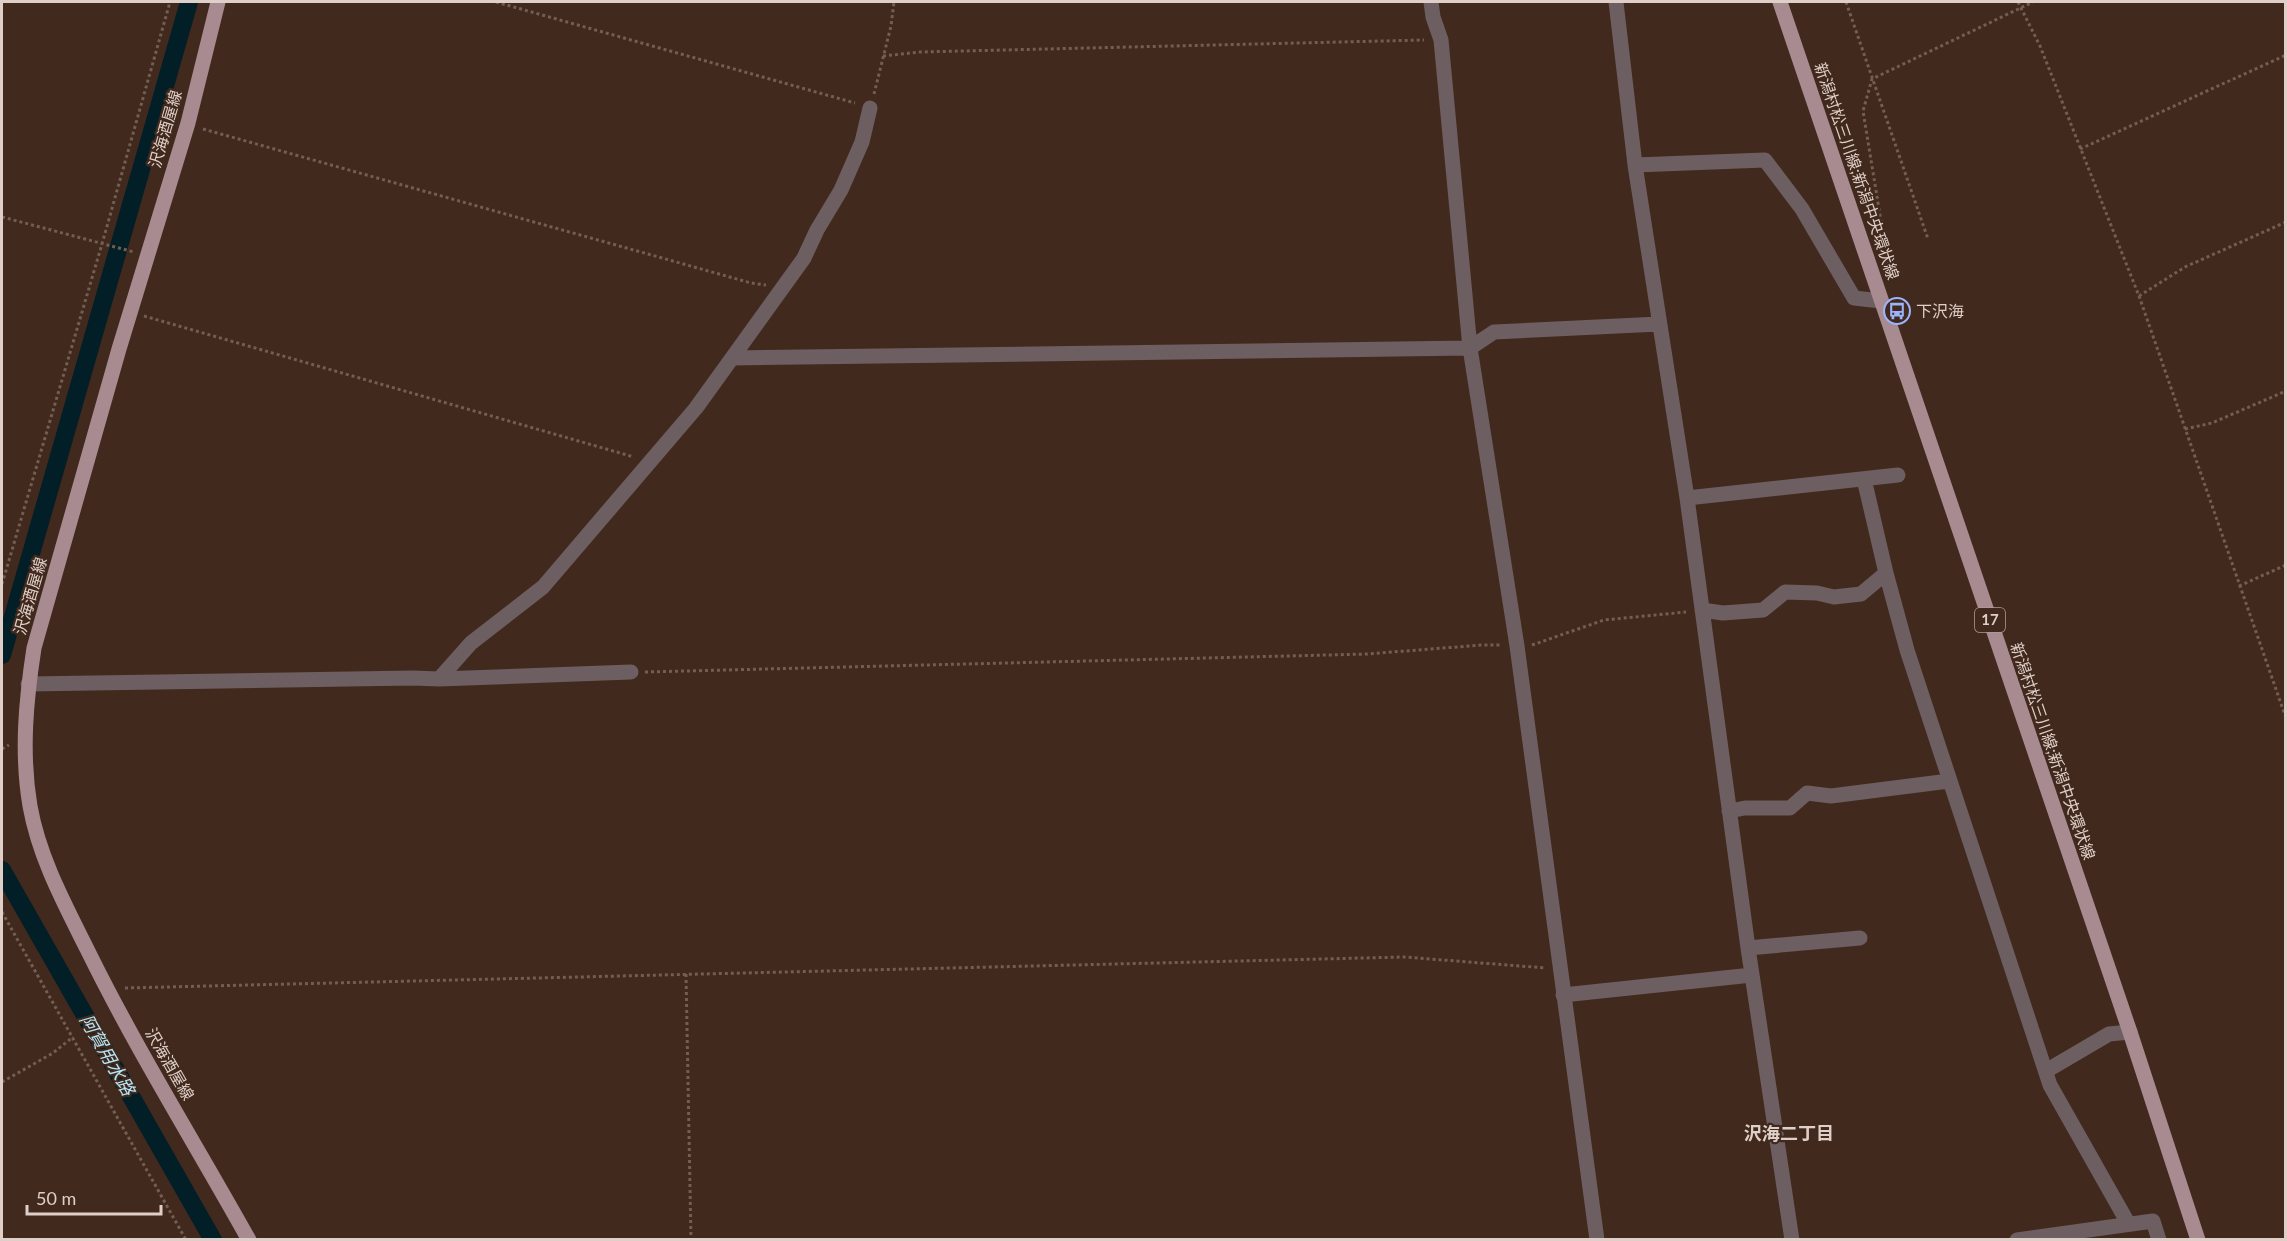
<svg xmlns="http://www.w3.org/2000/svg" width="2287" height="1241" viewBox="0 0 2287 1241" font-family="Lato,'Noto Sans JP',sans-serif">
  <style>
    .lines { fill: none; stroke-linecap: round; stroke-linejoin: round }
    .canal { stroke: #021f27; stroke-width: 18 }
    .path { stroke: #735e53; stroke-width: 3; stroke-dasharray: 3 3; stroke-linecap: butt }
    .minor { stroke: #6c5e61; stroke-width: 15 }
    .major { stroke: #a78b91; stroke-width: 15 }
    .labels { text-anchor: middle; stroke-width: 4.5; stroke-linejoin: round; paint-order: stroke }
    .shield { fill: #41291d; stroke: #b09d95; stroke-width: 1.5 }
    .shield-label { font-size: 15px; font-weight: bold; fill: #dfcfc8 }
    .street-label { font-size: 16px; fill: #dfcfc8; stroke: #41291d }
    .poi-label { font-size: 16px; fill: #dfcfc8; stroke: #41291d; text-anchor: start }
    .water-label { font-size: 18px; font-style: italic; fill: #b6e8f9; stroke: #41291d }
    .neighbourhood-label { font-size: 18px; font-weight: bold; fill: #dfcfc8; stroke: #41291d }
  </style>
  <rect width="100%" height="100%" fill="#41291d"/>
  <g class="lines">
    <!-- canal -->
    <path class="canal" d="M2,655l187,-653
      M2,870l211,370"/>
    <!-- path -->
    <path class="path" d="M496,2l359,101
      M1846,2l82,237
      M2018,2l22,44 99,250 147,422
      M883,56l37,-4 504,-12
      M874,94l17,-68 3,-24
      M203,129l548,154 15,2
      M2080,149l206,-94
      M2,217l132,35
      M1888,264l-25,-153 9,-32 161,-77
      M2139,296l46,-29 101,-45
      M144,316l490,141
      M2185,429l27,-6 74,-32
      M2,584l100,-340 68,-242
      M2239,586l47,-21
      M1532,645l72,-25 82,-8
      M645,672l722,-18 115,-9h20
      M2,749l7,-4
      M2,912l184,328
      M686,974l5,266
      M125,988l1279,-31 142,11
      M2,1082l51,-29 20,-16"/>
    <!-- minor -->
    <path class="minor" d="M1431,2l2,15 8,23 29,308 47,298 80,594
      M1616,2l19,163 52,333 61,450 44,292
      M1635,165l130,-5 37,49 52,89 27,3
      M733,358l737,-10 24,-16 165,-8
      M1864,479l22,94 21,77 143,435 78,138
      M1687,498l211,-23
      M1702,610l21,3 40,-3 22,-18 32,1 17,4 27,-3 25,-21
      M439,679l32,-36 72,-56 153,-179 108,-150 13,-28 24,-40 21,-48 8,-34
      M28,684l385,-6 26,1 192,-7
      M1729,811l16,-3h45l17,-15 24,3 118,-15
      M1748,948l112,-10
      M1563,995l189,-20
      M2046,1071l63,-37 21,-2
      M2017,1240l136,-19 6,19"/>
    <!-- major -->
    <path class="major" d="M218,2l-30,121 -69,226 -85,299c-8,52 -13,105 -4,158 9,51 34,97 57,143 49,100 108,194 162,291
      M1780,2l350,1030 68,208"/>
  </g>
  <!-- icons -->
  <defs>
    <symbol id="bus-ring" viewBox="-11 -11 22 22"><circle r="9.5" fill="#41291d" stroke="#9cb4fd" stroke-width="1.5"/><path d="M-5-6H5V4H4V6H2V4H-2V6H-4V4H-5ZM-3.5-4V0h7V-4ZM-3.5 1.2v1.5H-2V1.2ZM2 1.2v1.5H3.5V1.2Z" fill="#9cb4fd"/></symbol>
  </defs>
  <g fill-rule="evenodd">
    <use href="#bus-ring" x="1882" y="296" width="30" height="30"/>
  </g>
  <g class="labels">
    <!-- shield labels -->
    <rect class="shield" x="1975" y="608" width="30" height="24" rx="4.5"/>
    <g class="shield-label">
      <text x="1990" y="625">17</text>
    </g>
    <!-- street labels -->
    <g class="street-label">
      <text transform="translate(165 129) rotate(-74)" y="6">沢海酒屋線</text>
      <text transform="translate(1857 171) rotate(71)" y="6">新潟村松三川線;新潟中央環状線</text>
      <text transform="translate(30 596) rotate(-74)" y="6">沢海酒屋線</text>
      <text transform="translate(2053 751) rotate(71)" y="6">新潟村松三川線;新潟中央環状線</text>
      <text transform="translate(170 1064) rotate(60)" y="6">沢海酒屋線</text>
    </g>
    <!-- poi labels -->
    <g class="poi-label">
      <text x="1916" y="317">下沢海</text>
    </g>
    <!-- water labels -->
    <g class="water-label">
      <text transform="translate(107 1055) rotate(60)" y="6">阿賀用水路</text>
    </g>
    <!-- neighbourhood labels -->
    <g class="neighbourhood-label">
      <text x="1789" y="1140">沢海二丁目</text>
    </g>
  </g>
  <!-- border -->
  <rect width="2287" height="1241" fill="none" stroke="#dfcfc8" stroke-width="6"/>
  <!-- scale -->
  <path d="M27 1205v9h134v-9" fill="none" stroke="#dfcfc8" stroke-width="3"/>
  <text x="36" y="1205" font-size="18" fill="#dfcfc8" stroke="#41291d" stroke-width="4.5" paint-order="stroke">50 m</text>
</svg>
